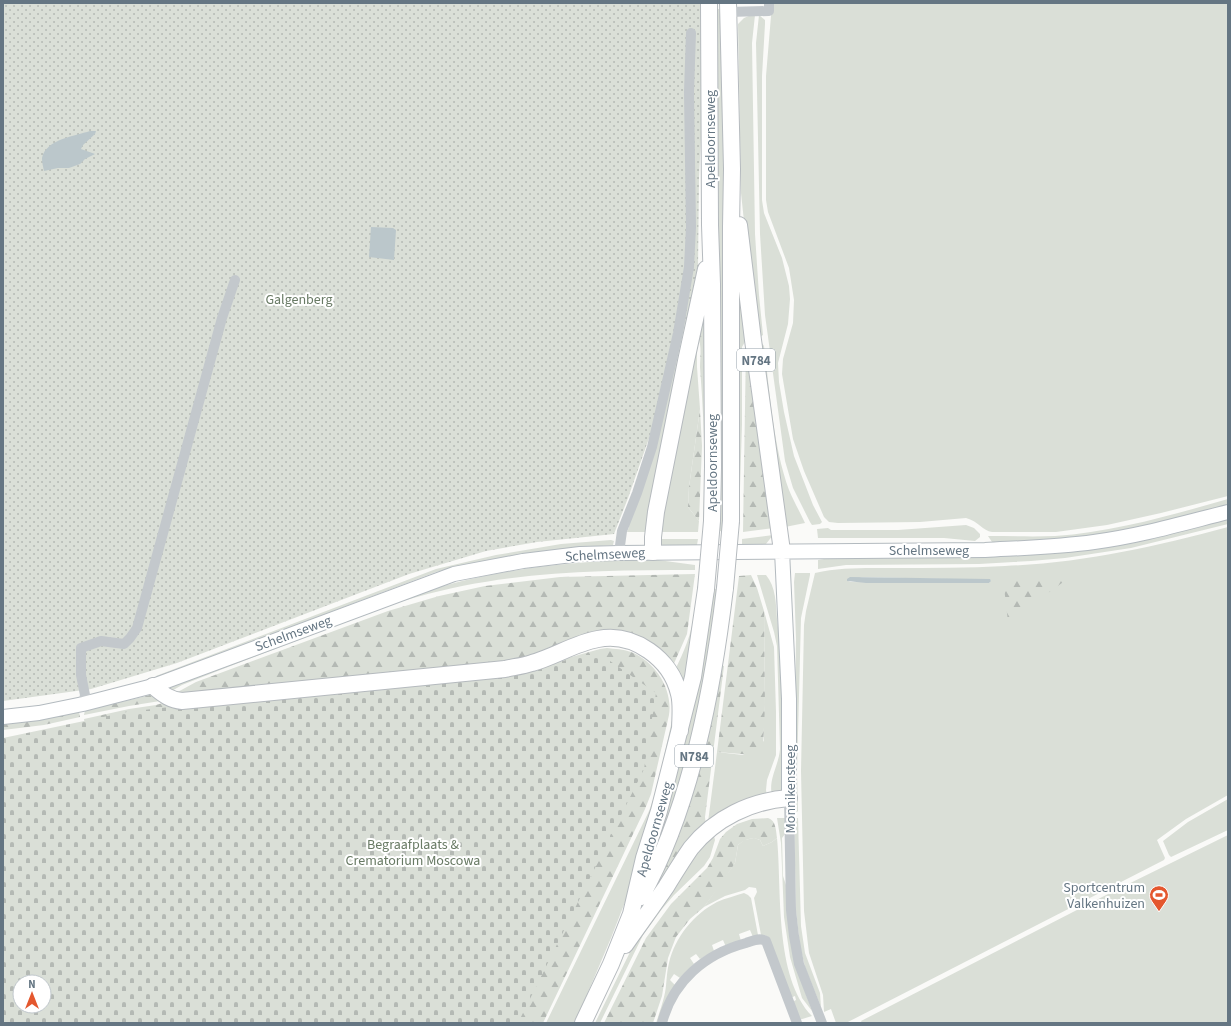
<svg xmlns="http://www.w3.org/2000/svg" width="1231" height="1026" viewBox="0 0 1231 1026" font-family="'Source Sans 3',sans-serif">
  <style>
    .grass { fill: #dadfd7; fill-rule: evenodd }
    .forest { fill: url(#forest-firs) }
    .cemetery { fill: url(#cemetery-stones); fill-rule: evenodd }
    .park { fill: url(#park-dots) }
    .water { fill: #bbc7cb }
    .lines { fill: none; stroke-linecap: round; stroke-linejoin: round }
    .secondary-casing { stroke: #b3babf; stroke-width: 16 }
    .primary-casing { stroke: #b5babe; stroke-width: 18 }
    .street { stroke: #c3c8cc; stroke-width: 10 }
    .secondary { stroke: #fff; stroke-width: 14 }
    .primary { stroke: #fff; stroke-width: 16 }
    .primary-bridge-casing { stroke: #b5babe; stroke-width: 18; stroke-linecap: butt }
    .primary-bridge { stroke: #fff; stroke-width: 16 }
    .labels { text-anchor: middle; stroke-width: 4; stroke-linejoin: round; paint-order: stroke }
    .shield { fill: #fff; stroke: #939fa8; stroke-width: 1 }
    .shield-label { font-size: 13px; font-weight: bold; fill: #657683 }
    .street-label { font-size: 14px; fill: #657683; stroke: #fff }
    .park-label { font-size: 14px; fill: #687a64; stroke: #fff }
    .poi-label { font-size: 14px; fill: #657683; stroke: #fff; text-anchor: end }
  </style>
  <defs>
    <pattern id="forest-firs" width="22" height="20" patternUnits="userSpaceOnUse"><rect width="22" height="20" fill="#dadfd7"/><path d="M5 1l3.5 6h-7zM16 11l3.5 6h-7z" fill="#b4b9b4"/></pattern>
    <pattern id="cemetery-stones" width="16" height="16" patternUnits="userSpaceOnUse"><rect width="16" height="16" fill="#dadfd7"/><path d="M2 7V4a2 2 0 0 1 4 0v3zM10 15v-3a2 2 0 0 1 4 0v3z" fill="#b4b9b4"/></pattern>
    <pattern id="park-dots" width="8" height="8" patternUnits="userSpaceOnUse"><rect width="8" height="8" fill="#dadfd7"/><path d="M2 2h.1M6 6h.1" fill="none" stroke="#b4b9b4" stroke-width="1.8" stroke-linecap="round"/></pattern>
  </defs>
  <rect width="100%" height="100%" fill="#fafaf8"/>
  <!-- grass -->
  <path class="grass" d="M777,3h451v493l-67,17 -54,12 -51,7h-64c-9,-1 -14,-11 -26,-14l-46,4 -82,1 -9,-1 -5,-5 -20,-46 -11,-32 -11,-65 1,-15 10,-36 1,-23 -5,-32 -21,-56 -2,-12v-124l6,-72z
    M714,9h5l4,28 1,494h-7z
    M751,15h4l-3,28 3,191 4,61 4,40 -3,2 -14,-97 -5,-47 -3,-169 6,-6z
    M759,15l6,5v4l-3,52v124l2,13 18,45 7,28 1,13 -2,25 -10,39 1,19 5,30 10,44 19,49 9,17 -2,2 -8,1 -2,-3 -17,-34 -8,-27 -20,-146 -5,-81 -4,-191z
    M736,225l10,115 -4,7v77l-3,97z
    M687,338l-37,166 -5,28h-18l2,-5 -2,-1 52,-186z
    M761,342l3,4c6,47 9,100 25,144 5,12 11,22 16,33l-20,4z
    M697,343v24l3,42 -11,78 -1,20 11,14 -1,11h-38z
    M1228,499v7l-66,17 -80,15 -58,3 -32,1 -4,-6c22,0 45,1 67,0 59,-4 117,-21 173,-37z
    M1228,517v7l-97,24 -66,10 -34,3 -52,3 -133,1 -28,4v-9l6,-1 155,-2 58,-3 28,-3z
    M966,525l8,3 6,6v3l-5,4 -31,-3h-126l-1,-9 11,-1 3,2h67z
    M1228,527v268l-42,24 -29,21 8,18 -1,2 -318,163h-10l-5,-14 -7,3 -1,-17 -14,-42 -5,-42 -3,-140 3,-146 2,-14 9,-38c26,-6 52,-5 78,-5 38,0 75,0 112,-2 77,-3 149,-19 223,-39zM862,577l129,3 -2,3 -141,-1z
    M773,535l-7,9 -24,1v-6z
    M660,539h38l-1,6h-35z
    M611,540l3,1 -1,4c-60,4 -118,11 -177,27l-280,106v-2l280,-107 60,-14 65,-11z
    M631,559l27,1 37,5v5c-94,0 -187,1 -278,27 -34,9 -67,23 -100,36 -45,17 -90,34 -135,52l-12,7 -1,-3 2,-3 245,-92c32,-10 64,-18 96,-23 39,-7 79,-9 119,-12z
    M795,573h15v2l-9,43 -4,154 1,39 -3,3 -1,-30 2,-145 -2,-57z
    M757,575h9c10,12 10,29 11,44 7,56 5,113 5,170l-2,3 -8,4c-4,-17 7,-31 8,-47l-3,-103 -3,-14z
    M712,589h8l-6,44 -27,127 -27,84 -2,-1 29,-110 9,-43z
    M695,611l-11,82 -10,-21c11,-22 17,-37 21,-61z
    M764,611l10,36 2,65v43l-9,25 -1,10 1,7 -59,25 9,-70 26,3 21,-14 -1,-17 2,-19z
    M677,709l-43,170 -23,59 -36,85h-29l103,-212 7,-19 17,-76z
    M1228,799v31l-57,27 -2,-2 -6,-14 25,-19z
    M777,818h8v16l-3,4 1,38 3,9 17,101 9,25 -10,-13 -12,-41 -6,-40 -3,-74z
    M794,818h4l3,108 4,27 15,40 1,14 -16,-40 -5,-21 -4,-35z
    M1228,835v188h-366l-1,-2 249,-128z
    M714,836l1,4 -5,17 -6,9 -30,29 -12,14 -19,26 -43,88h-5l38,-77 58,-90z
    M754,838l6,2 3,6 9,-4 5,-4c5,52 -3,139 35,178l-13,4 -7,-18 4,-2 -1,-4 -5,2 -22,-61 -3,-2h-4l-7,-37 3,-6 -1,-4 -7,-1 -4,3 -20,6 -21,11 31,-44 3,-18 6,-5z
    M744,893l4,2 3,3 7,37 -5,2 -3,-7 -11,4 2,7 -15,6 -3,-7 -11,5 2,6 -14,8 -4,-5 -6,4 4,6 -14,14 -6,-4 -4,6 5,5 -16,38h-3c3,-9 6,-18 8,-26 3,-11 2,-23 5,-34 6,-26 25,-49 48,-61 9,-4 18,-6 27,-9z"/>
  <!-- forest -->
  <path class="forest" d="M705,284l2,237h-4c3,-53 1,-101 -3,-154 0,-9 2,-21 -2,-30z
    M746,346l28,182 -31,4z
    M700,409l2,37 -3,75 -11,-14 1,-20z
    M695,574l-8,60 -15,34 -38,-30 -104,22 -356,34 22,-12 192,-71 51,-15 46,-10 75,-9z
    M751,575l6,13 7,23 1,94 -2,43 -4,5 -6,2 -36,-3 22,-176z
    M1003,578l63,2 -58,42z
    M607,648c8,1 16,1 24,4 25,10 42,38 38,63l-18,79 -6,15 -102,214h-27l-430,-289 -2,-15 45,-10 27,-4 10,-3 398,-43 36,-10z
    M720,665l4,1 -19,151 1,10 -61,81z
    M153,694l7,7 -31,5 -45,9 1,-5c22,-6 45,-9 68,-16z
    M79,712l1,5 -36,8 -41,5v-9z
    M768,818c8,2 8,13 9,20l-5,4 -9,4 -3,-6c-9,-3 -15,-1 -22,5l-3,18 -13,20 -18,24 -14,12 -14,18 -8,21 -6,38 -9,27h-49l42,-85 25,-34 36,-36 6,-10 7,-19 6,-7 11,-8 15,-5z"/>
  <!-- cemetery -->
  <path class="cemetery" d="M597,652l59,41 -12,76 -126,254h-515v-285l124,-26 111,-13 294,-30zM20,982h24v24h-24z"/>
  <!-- park -->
  <path class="park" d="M3,3h699v114l-3,61 -1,92 -11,60 -59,168 -14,36 -77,8 -51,9 -77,23 -232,89 -86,26 -88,12z"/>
  <!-- water -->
  <path class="water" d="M90,131h6l-1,3 -12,11 -2,4 14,5 -10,5 -5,5 -11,4h-11l-14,3c-1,-4 -2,-9 -2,-13 4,-19 33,-22 48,-27z
    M371,227l22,1 3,2 -2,30 -25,-3z
    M850,577l140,2 1,2 -2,2h-123l-19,-2v-2z"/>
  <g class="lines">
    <defs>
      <path id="secondary" d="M782,551l7,148v99
        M3,717l36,-4 44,-9 70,-18 301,-112 69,-13 57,-7 39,-1 366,-3c36,-2 73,-3 109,-8 46,-6 90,-19 134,-30"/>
      <path id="primary" d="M709,3l1,222 2,59 1,183 -1,54
        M728,3l4,166 -1,58v294
        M739,225l14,115 29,211
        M653,552v-15l3,-25 30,-151 20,-92
        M153,686c9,7 16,14 29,15l323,-32c9,-2 18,-3 27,-6 22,-6 43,-20 66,-24 36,-7 73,20 81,55 3,11 1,25 1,37
        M641,897c50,-89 72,-208 84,-309
        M625,945c14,-20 28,-39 41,-58 8,-13 16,-26 25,-39 24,-30 60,-47 98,-50
        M583,1023l28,-59 20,-50 13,-56 15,-47 34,-134 13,-88"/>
    </defs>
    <!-- secondary casing -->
    <use href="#secondary" class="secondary-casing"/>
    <!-- primary casing -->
    <use href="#primary" class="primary-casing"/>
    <!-- street -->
    <path class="street" d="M728,12l41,-1v-8
      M619,553l3,-22 15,-38 15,-46 26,-114 11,-66 2,-40 -2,-135 2,-59
      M83,704l2,-9 -4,-20v-27l20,-7 23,3 6,-6 7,-10 85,-310 13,-38
      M789,798l2,112 3,26 5,28 23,59
      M662,1023c11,-42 43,-69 84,-80 6,-2 14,-6 20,-2l31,82"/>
    <!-- secondary -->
    <use href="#secondary" class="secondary"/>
    <!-- primary -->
    <use href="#primary" class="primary"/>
    <defs>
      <path id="primary-bridge" d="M725,588l6,-67
        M706,589l6,-68"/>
    </defs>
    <!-- primary-bridge casing -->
    <use href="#primary-bridge" class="primary-bridge-casing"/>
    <!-- primary-bridge -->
    <use href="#primary-bridge" class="primary-bridge"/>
  </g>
  <!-- icons -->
  <defs>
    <symbol id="stadium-pin" viewBox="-11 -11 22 30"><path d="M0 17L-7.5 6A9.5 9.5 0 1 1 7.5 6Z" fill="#e4572e" stroke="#fff"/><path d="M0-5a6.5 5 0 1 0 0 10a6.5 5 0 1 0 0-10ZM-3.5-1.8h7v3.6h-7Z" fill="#fff"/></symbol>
  </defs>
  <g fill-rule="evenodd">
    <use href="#stadium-pin" x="1148" y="884" width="22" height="30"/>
  </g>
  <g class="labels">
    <!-- shield labels -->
    <g class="shield">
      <rect x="737" y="349" width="38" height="22" rx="3"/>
      <rect x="675" y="745" width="38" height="22" rx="3"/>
    </g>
    <g class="shield-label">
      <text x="756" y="365">N784</text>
      <text x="694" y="761">N784</text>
    </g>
    <!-- street labels -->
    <g class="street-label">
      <text transform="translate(710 139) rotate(-90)" y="5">Apeldoornseweg</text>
      <text transform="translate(712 463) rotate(-90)" y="5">Apeldoornseweg</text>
      <text x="929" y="555">Schelmseweg</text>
      <text transform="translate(605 554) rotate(-3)" y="5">Schelmseweg</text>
      <text transform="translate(293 633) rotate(-20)" y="5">Schelmseweg</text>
      <text transform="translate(790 789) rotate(-90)" y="5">Monnikensteeg</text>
      <text transform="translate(654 829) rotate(-74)" y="5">Apeldoornseweg</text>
    </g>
    <!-- park labels -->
    <g class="park-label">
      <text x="299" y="304">Galgenberg</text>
      <text x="413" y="849">Begraafplaats &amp;<tspan x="413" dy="16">Crematorium Moscowa</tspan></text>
    </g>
    <!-- poi labels -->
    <g class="poi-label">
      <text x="1145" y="892">Sportcentrum<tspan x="1145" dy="16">Valkenhuizen</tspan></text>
    </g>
  </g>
  <!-- border -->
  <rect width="1231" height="1026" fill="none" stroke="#657683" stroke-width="8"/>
  <!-- north arrow -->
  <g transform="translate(32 994)"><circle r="19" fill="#ffffff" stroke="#c1c8cd"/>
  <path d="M0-3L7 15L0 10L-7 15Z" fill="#e4572e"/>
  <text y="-6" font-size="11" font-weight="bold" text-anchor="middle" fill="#657683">N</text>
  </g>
</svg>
